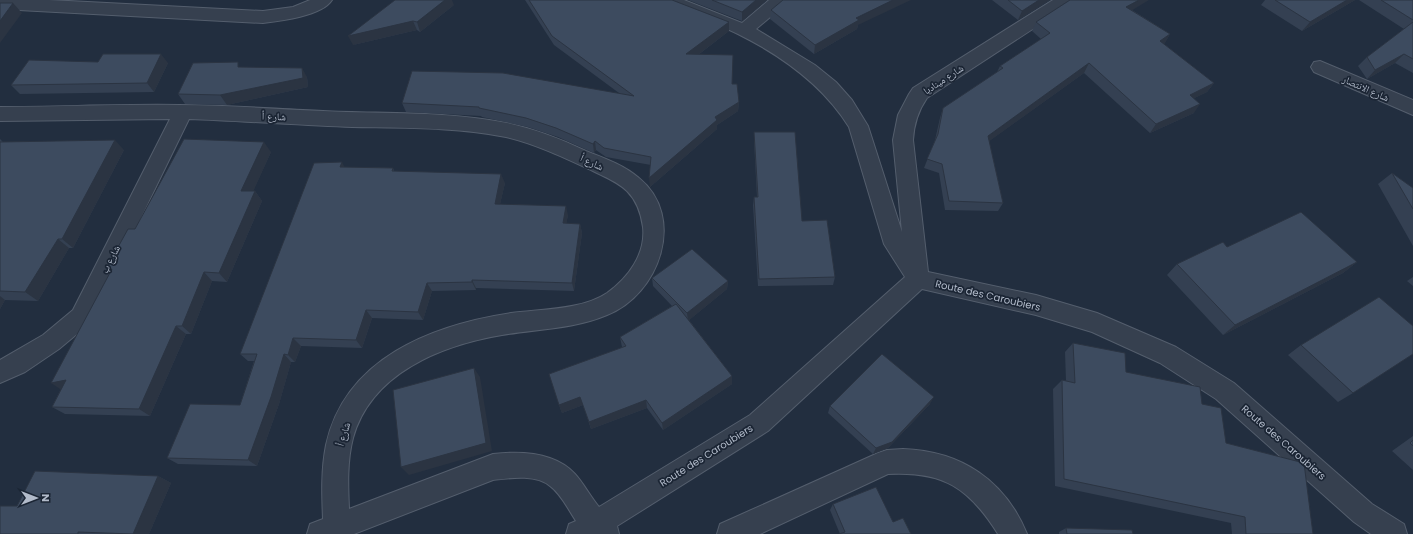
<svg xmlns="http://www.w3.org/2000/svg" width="1413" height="534" viewBox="0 0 1413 534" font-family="Poppins,'Noto Naskh Arabic',sans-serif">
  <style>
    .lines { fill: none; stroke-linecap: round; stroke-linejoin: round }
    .minor-casing { stroke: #545e6d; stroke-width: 2 }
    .minor { fill: #36404f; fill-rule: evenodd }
    .wall { fill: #344052 }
    .shaded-wall { fill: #2b3442 }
    .building { fill: #3d4b5f; stroke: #2b3442 }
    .labels { text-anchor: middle; stroke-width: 3.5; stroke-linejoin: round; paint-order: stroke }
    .street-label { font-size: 10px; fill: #b2bbca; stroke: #1b2534 }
  </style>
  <rect width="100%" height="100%" fill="#222e3f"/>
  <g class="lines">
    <defs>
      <path id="minor" d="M0,0h49l214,11 30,-4 17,-7h22c-10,16 -52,21 -69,23l-263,-14z
        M659,0h25l58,23 27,-23h23l-3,4 -8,4 -25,21 59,36 21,17 16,18 16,26 34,106 -9,-92 5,-25 11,-21 4,-6 140,-88h21l-3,4 -144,94c-9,13 -13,26 -14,42l15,132 108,23 61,18 79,34 58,36 138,121 32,20 3,10h-36l-17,-12 -138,-123 -56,-36 -68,-31 -56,-17 -114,-26 -154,142 -151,95 2,8h-53l3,-10 7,-3c-8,-12 -15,-27 -26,-35 -14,-12 -40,-8 -57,-6l-139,54h-47l3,-10 13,-5c-1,-24 -2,-49 3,-74 19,-87 106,-120 185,-132 29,-4 71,-3 96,-20 21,-15 39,-39 36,-66 -2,-14 -6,-26 -16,-36 -9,-9 -22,-14 -34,-20 -28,-13 -57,-27 -87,-34 -50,-10 -103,-9 -154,-10 -54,-2 -108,-6 -163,-8l-100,205 -30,25 -34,23 -25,11v-23l43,-25 30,-25 97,-191 -170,2v-14c60,0 120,-3 179,-2 48,0 96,4 144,6 61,3 124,0 184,12 28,6 54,16 79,28 18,7 38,14 53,27 48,39 20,117 -32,137 -33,14 -70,14 -105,20 -60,10 -131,38 -149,103 -6,23 -5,48 -4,71l144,-55c27,-3 62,-2 82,20 9,10 15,22 24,33l151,-92 155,-138 -21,-33 -35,-117c-26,-42 -67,-71 -111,-93 -24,-12 -51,-20 -76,-30z
        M1320,61l93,39v15l-99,-43 -3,-5 3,-5z
        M903,449c58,2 102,31 124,85h-29c-29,-46 -54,-63 -110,-60l-128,60h-43l3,-10 158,-71 9,-3z"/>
    </defs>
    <!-- minor casing -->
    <use href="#minor" class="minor-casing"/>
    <!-- minor -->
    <use href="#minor" class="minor"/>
  </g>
  <!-- wall -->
  <path class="wall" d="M525,0h147l57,22v9l-31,24 34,29 7,18 -1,9 -21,14v4l-67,58 1,-22 -45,-8 -10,-7 -2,3 -36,-16 -30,-10 -46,-10 -1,-1 -75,-4 -4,-9 217,-10 -65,-48z
    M688,0h79l-25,21z
    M992,0h58l-32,20z
    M1265,0h90l-53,31 -41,-26z
    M1359,0h54v73l-18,-10 -28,16 -9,-13 9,-9 37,-28z
    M454,5l-34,27 -3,-2 -64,15z
    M771,10l87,15 -1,4 -43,25 -44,-35z
    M1132,10l38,24 -6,10 50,39 -7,9 -13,6v15l-44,20 -66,-60 -95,68 14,62 -5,8 -53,-1 -6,-37 -15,-5 11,-28 5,-22 3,-10 54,-36 3,-6 41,-27 -9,-8 4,-9z
    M98,62l70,1 -14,29 -134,2 -9,-9z
    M241,67l66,10 1,10 -81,18 -42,-1 -7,-10z
    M754,132l48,89 33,56 -2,8 -75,1 -5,-81 1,-8h3l-3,-56z
    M0,139l3,3 121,8 -51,98h-4l-31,53 -33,-1 -5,9z
    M271,152l-18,39h2l7,10 -35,81 -15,-1 -21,53h-5l-36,82 -85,-2 -13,-7 9,-18 49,-117 -4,-3 29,-40z
    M345,167l48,1 1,3 111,12 -5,21 68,11 -2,9h14l2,9 -8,58 -98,-3v2l-44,1 -9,29 -51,-2 -10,30 -61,-2 -6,16h-4l-12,42 -22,62 -79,-2 -11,-6 73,-53 14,-44h-6l-8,-7z
    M1392,173l21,15v58l-35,-62z
    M1357,262l-14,11 -120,62 -56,-60 10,-11z
    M1413,277v9l-6,-5z
    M652,278l76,3 -1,8 -38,31 43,56v8l-69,46 -16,-22 -56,21 -8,-24 -21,8 -3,-8 63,-58 -2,-10 52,-31 -19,-20z
    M1073,343l53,29 76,32 24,39 87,91h-81l-1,-11 -176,-37 -2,-97 9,-9 4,1 -1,-29z
    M1301,345l52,48 -15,9 -50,-47z
    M930,404l-42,44 -15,6 -45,-41 2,-7z
    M1413,436v34l-21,-19z
    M158,476l13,7 -22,51h-149l17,-28z
    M833,504l60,18 -53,12 -10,-24z
    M1066,528l67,6h-74v-2z"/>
  <!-- shaded-wall -->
  <path class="shaded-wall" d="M445,0h7l2,5 -34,27 -3,-10z
    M756,0h11l-25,21v-9z
    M893,0h18l-53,25 -1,4 -43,25 1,-9 41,-27z
    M1039,0h11l-32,20 4,-9z
    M1139,0h10l-28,17 5,-10z
    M1347,0h8l-53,31 8,-9z
    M13,3l9,10 -22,30v-22z
    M413,21l4,9 -64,15 -5,-9z
    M729,22v9l-43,33v-10z
    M1170,34l-5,9 -11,8 6,-10z
    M161,54l7,9 -14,29 -7,-9z
    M1404,54l-9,9 -28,16 8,-9z
    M1089,63l-5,10 -100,72 4,-9z
    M302,68l5,9 1,10 -81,18 -7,-10z
    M1214,83l-7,9 -24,12 7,-9z
    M739,102l-1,9 -21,14v4l-67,58 -1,-9 66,-61z
    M1200,104l-6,9 -44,20 6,-9z
    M115,140l9,10 -51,98 -11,-9z
    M595,141l1,9 -2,3 -1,-9z
    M264,142l7,10 -22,49 -8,-10z
    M342,162l5,10 -7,-5z
    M501,174l4,9 -7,30 -3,-9z
    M255,191l7,10 -35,81 -8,-9z
    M566,206l2,9 -3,17 -2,-9z
    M580,224l2,9 -8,58 -2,-8z
    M58,239l11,9 -31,53 -13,-9z
    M1357,262l-14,11 -120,62 12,-10z
    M204,272l8,9 -21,53 -9,-8z
    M472,280l4,8v2l-4,-8z
    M728,281l-1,8 -39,32 -1,-8z
    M427,283l5,8 -9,29 -5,-8z
    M0,296l5,4 -5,9z
    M366,310l6,8 -10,30 -6,-8z
    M176,326l10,8 -36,82 -11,-7z
    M293,338l8,8 -6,16 -7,-7z
    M284,354l7,8 -12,42 -22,62 -9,-6z
    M474,368l6,9 12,74 -83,24 -8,-8z
    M732,376v8l-69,46 -1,-7z
    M66,380l-3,11 -12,-8z
    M580,397l3,8 -21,8 -3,-8z
    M934,397l-4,7 -42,44 -15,6 3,-6z
    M646,400l1,8 -56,21 -2,-7z
    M158,476l13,7 -22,51h-16z"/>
  <!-- building -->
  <path class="building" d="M395,0h50l-28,22 -4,-1 -65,15z
    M529,0h143l57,22 -43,32 47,1 -1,29h5l2,18 -24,15 2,3 -68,58 2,-21 -47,-9 -9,-7 -2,3 -37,-16 -30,-10 -47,-10v-1l-77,-4 10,-32 91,2 131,23 -82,-60z
    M712,0h44l-14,12z
    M783,0h110l-37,18 3,2 -44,25 -44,-35z
    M1008,0h31l-17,11z
    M1070,0h69l-13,7 44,27 -10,7 54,42 -24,12 10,9 -44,20 -67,-61 -101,73 15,67 -54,-2 -7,-37 -15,-5 11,-25 5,-26 60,-40 -3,-2 50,-33 -14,-11z
    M1275,0h72l-37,22z
    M1381,0h32v20z
    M0,3h13l-13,18z
    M1413,22v37l-9,-5 -29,16 -8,-13z
    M103,54h58l-14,29 -136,2 18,-25 69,2z
    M238,62v5l64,1 1,10 -83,17 -42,-1 15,-31z
    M754,132h41l7,89 25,-1 8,57 -76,2 -5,-82h4z
    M184,139l80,3 -23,49h14l-36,82 -15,-1 -22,54h-6l-37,83 -87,-2 14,-27 -15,3 61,-114h-6l22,-40h7z
    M115,140l-53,99h-4l-33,53 -25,-1v-149z
    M342,162l-2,5 53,1 -1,3 109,3 -6,30 71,2 -3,17 17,1 -8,59 -100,-3v2l-45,1 -9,29 -52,-2 -10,30 -63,-2 -5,17 -4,-1 -13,43 -23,63 -81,-2 23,-54 50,1 17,-51h-17l74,-191z
    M1392,173l21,15v21z
    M1301,212l56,50 -122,63 -58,-61 46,-22 4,5z
    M692,249l36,32 -41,32 -35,-35z
    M1379,297l34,29v28l-60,39 -52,-48z
    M676,304l56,72 -70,47 -16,-23 -57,22 -9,-25 -21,8 -10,-31 77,-28 -6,-9z
    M1073,343l52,10 1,19 74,15 2,17 19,4 5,35 78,20 9,71h-67l-1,-17 -181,-38 -2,-99 13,3z
    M882,354l52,43 -42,45 -16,6 -46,-42z
    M474,368l12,75 -85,24 -8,-77z
    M1413,440v6l-3,-3z
    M35,471l123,5 -25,58 -55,-2v2h-78v-28h17z
    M876,487l17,35 10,-4 8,16h-72l6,-2 -12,-28z
    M1066,528l66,2 1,4h-66z"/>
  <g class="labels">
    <!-- street labels -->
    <g class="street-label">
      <text transform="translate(943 79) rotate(-33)" y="4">شارع ميناديا</text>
      <text transform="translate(1366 88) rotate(24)" y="4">شارع الانتصار</text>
      <text transform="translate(274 116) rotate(2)" y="4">شارع أ</text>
      <text transform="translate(592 162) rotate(25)" y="4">شارع أ</text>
      <text transform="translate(110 259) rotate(-63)" y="4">شارع ب</text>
      <text transform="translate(988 295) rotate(13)" y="4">Route des Caroubiers</text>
      <text transform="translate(343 434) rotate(-73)" y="4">شارع أ</text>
      <text transform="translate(1284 442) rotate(41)" y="4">Route des Caroubiers</text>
      <text transform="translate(706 455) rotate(-32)" y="4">Route des Caroubiers</text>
    </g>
  </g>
  <!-- north arrow -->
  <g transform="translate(36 498) rotate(90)" stroke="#1b2534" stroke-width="3" paint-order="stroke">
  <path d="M0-3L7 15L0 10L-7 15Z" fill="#b2bbca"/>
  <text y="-6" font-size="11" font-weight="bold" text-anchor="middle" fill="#b2bbca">N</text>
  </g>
</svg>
